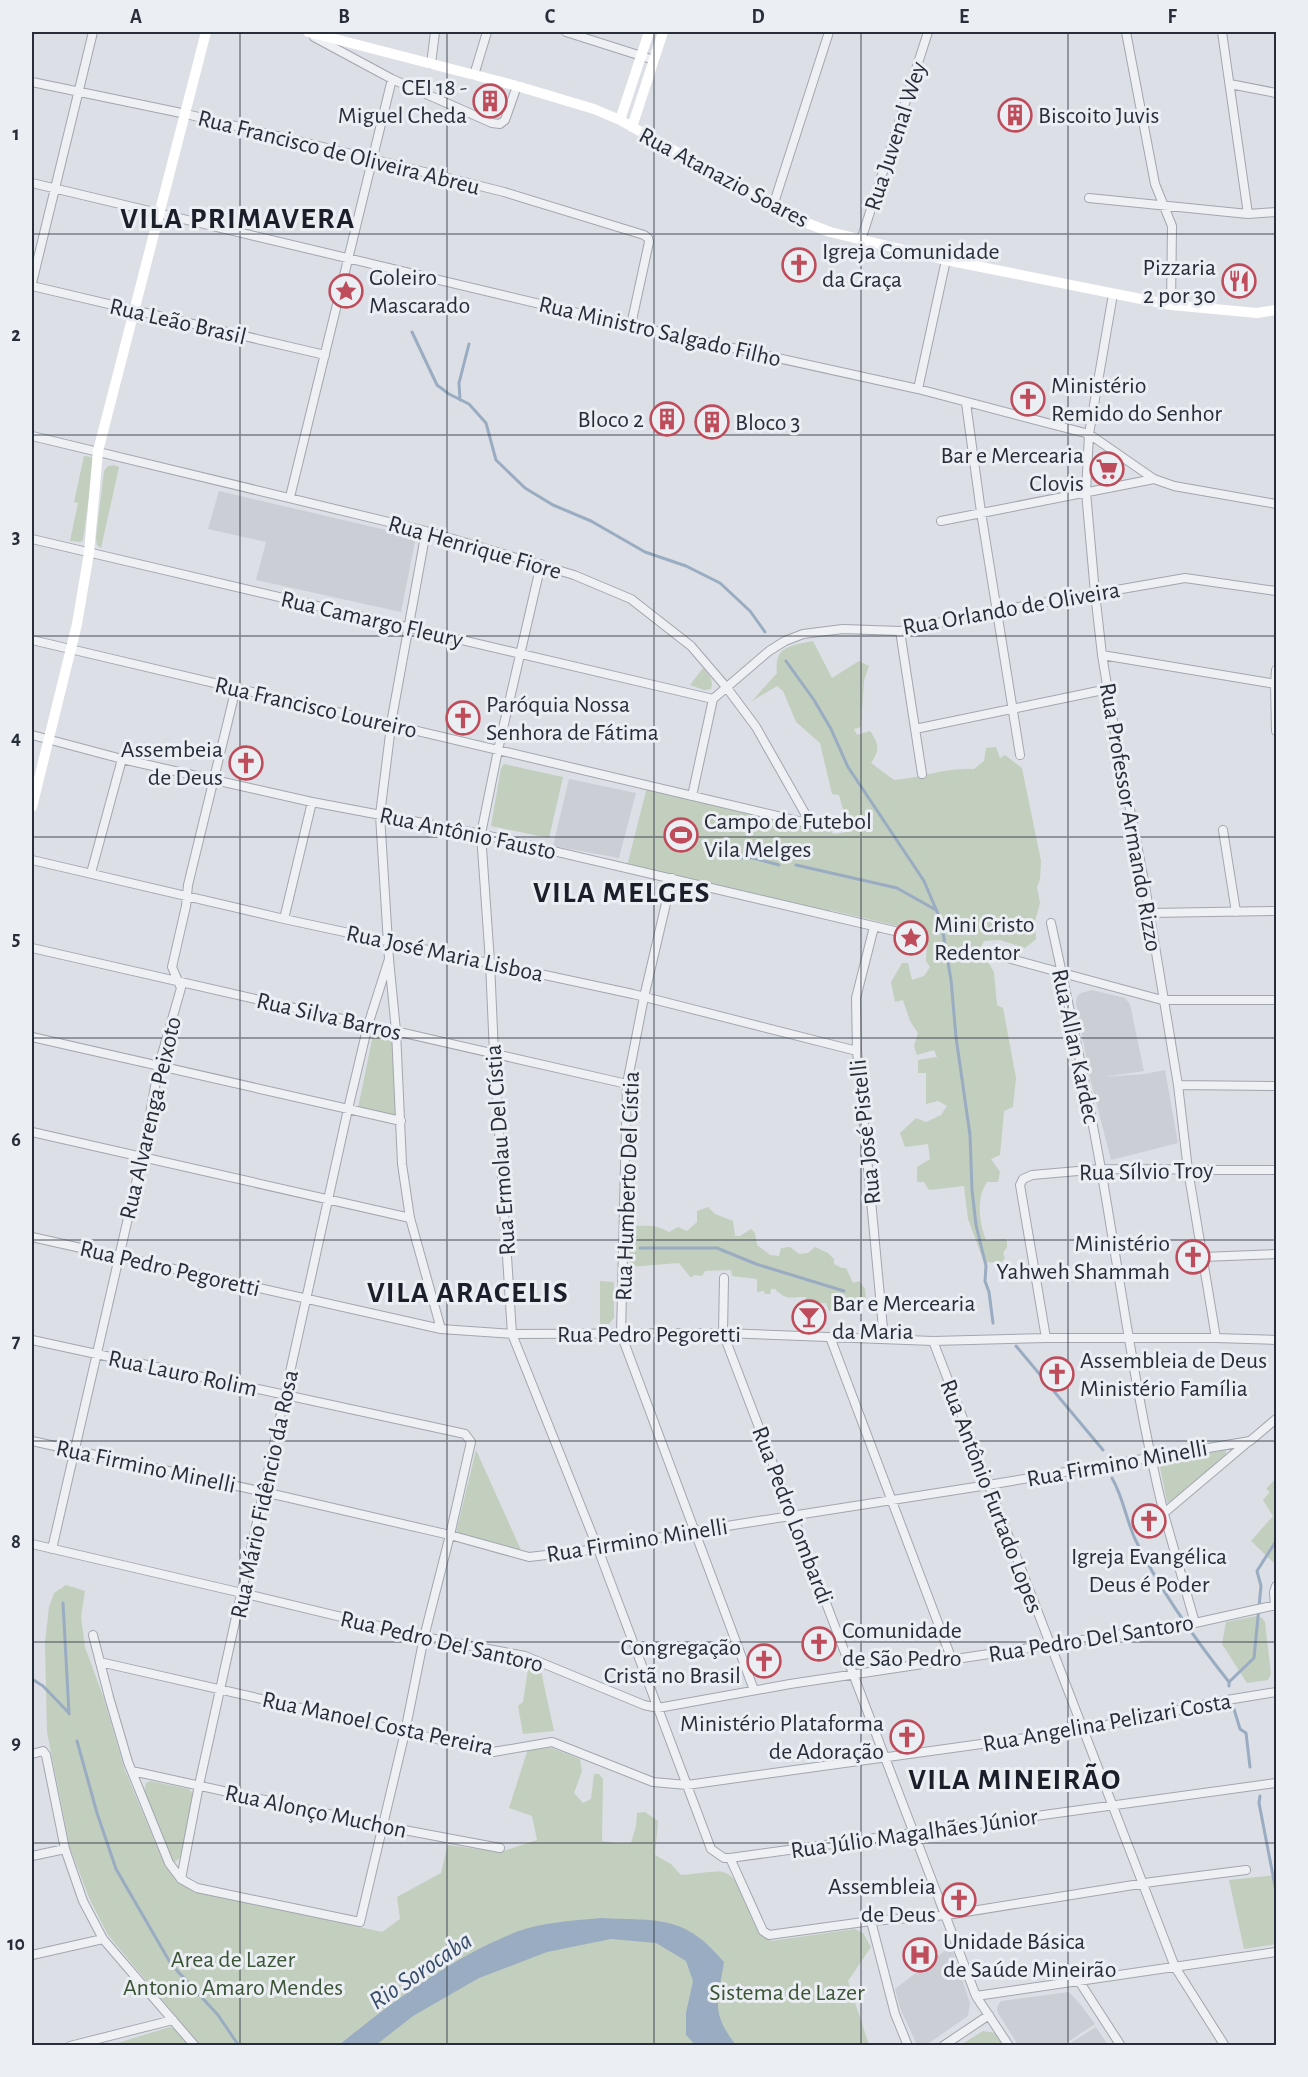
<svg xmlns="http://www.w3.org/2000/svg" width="1308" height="2077" viewBox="0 0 1308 2077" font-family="'Alegreya Sans',sans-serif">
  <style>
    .built { fill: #cbced5 }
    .green { fill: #c2cebe }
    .water { fill: #9aacc2 }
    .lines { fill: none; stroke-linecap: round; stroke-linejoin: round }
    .stream { stroke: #9aacc2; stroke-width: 3 }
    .street-casing { stroke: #a2a6ae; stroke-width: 10 }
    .street { stroke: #eef0f4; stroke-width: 8 }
    .secondary { stroke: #fff; stroke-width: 10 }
    .grid { fill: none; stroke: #282e39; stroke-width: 1.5; stroke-opacity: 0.55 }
    .labels { text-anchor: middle; stroke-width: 6; stroke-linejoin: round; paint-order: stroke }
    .poi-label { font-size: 24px; fill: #282e39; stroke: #ebeef3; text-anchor: start }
    .street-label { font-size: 24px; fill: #282e39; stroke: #ebeef3 }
    .park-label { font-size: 24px; fill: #3b5436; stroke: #ebeef3 }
    .water-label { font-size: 26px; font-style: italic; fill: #364c69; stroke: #ebeef3 }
    .district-label { font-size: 30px; font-weight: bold; letter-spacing: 1.5px; fill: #1a1f2a; stroke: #ebeef3 }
    .neatline { fill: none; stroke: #282e39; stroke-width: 2 }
    .grid-label { font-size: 20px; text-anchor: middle; font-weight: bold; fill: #282e39 }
  </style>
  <rect width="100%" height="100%" fill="#dcdfe5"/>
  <!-- built -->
  <path class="built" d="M219,491l197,46 -15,75 -145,-32 10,-38 -58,-13z
    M569,779l67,14 -17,65 -66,-12z
    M1092,990l33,8 5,6 14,67 -40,6 40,-3 21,-4 13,73 -67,17 -21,-82 -14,-75 1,-7 4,-3z
    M951,1946l19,57 -2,13 -42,29h-9l-17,-37 -5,-19z
    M1069,1992l11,12 15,20 -32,21h-45l-20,-32 -1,-6 4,-6z
    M1096,2027l12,18h-41z"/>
  <!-- green -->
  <path class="green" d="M84,456l8,1 2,3 -11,80 -3,2 -10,-1 8,-38 -4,-1z
    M114,465l5,2 -18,81 -4,-3 -1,-7 8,-67 4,-5z
    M813,641l19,37 27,-17 10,5 -5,14 -3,47 -7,2 3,6 13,-4c9,13 10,19 1,32l23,17c27,-2 53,-13 80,-11l10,-8 2,-13 10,-1 4,11 5,-3 17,13 19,93 -1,18 -3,8 3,16 -5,18 1,18 -11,9 -25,-8 -16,1 -4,8 14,23 3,33 6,3 13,70 -3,29 -9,4 -4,44 -9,4 9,13 -2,10h-11c-11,16 -8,40 -1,58l19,-1 2,2v6l-4,6 2,5 -4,5 -17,-1 -16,-43 -4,-33 -35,4 -5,-8h-7v-15l13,-8 -2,-15 -23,3 -5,-14 16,-15 10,4 15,-7 6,-9 -9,-5 -12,3v-31h-8v-13l19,-3 -3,-7 -17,5 -3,-9 4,-13 -8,-12 -7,-21 -8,2 -4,-20 11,-19h6l4,17 12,-4 6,-9 -4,-6 1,-19 -21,-14 -76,-18 -1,3 -202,-47 20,-79 162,37 23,6v3l3,1 11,-2 -1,-15 -6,-22 -7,-1 -12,-51 -24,-21 -13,-31 -6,-5 -25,15 25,-28c-3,-27 13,-27 36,-32z
    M703,668c6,7 11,11 8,21l-7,1 -14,-5z
    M504,764l59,13 -14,61 -58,-12 10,-58z
    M374,1030l22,4 1,81 -39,-7z
    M708,1207l7,7 18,7 2,15h5l11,-7 4,4 2,12 13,10 9,1 2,-8 9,-1 9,7 9,-1 7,-6 13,6 6,6v5l8,4h4l7,15 6,-2 6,8 1,9 -10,2 -5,4h-11l-3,5 -8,2 -3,-8 -20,1v-7c-15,-1 -18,5 -31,-8h-4l-1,5h-5l-1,-3 -7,1v-13l-25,-3 -1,-6 -26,1 -3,5 -8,-1 -3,3 -12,-15 -50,4 1,-41c16,0 25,-2 39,6l9,-5 9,4 10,-9v-11z
    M600,1281l14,1v36l-5,6h-9z
    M476,1450l45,100 -65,-17z
    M1226,1450v4l-53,48h-6l-8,-40z
    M1276,1478v87l-25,-24 22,-25 -10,-16 7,-8 -4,-3z
    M66,1585l19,6 -4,26 4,30 19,52 20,69 41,98 14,16 17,9 186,41 18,-13 -3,-22 44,-24 7,-28 52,7 37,-12 -5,-24 -23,-8 19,-59 24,-1 28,11 2,12 -8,22 9,10 8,-4 3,-25h5l4,5 -1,62 14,2h15l5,-17 1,-13 8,-1 13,9 -3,34 16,9 10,11c9,0 35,-5 42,-3 23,7 29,53 48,69l84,-12 8,4 8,14 -23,34 21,64h-669l-92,-110 -18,-35 -20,-52 -23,-116 -2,-89 4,-36 5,-14z
    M1257,1616l5,2 3,4 6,52 -3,6 -21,3 -25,-39 4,-22z
    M528,1669l13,2 13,60 -31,3 -5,-28 5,-4z
    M150,1781l39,8 4,5 -12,63 -6,5 -3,-2 -28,-68 2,-9z
    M1276,1875v69l-32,5 -15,-69z
    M170,2027l9,3 13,16h-84z
    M983,2031l13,2 8,12 -45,1z"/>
  <!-- water -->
  <path class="water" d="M601,1918c57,3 83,-4 123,44 -6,39 -14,50 12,83h-41l-9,-10v-22l7,-32 -7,-20 -30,-18 -45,-4 -64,13 -68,26 -66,38 -37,29h-37c53,-43 112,-87 177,-113 26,-10 56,-11 85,-14z"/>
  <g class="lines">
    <!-- stream -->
    <path class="stream" d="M412,332l25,53 12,9 20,10 17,19 10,37 29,28 28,17 38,16 54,31 41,14 34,17 30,28 15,21
      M460,400l-1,-17 10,-39
      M786,661l28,39 17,29 17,38 76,114 17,40 10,59 5,57 14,98 2,55 4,35 10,41 -1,15 4,11 4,31
      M727,857l26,1 26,7
      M796,865l101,23 39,22
      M640,1248h77l39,16 88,27
      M1016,1346l87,104
      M1112,1478c11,19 14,41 23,61 25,51 59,99 94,143v4
      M63,1603l6,111
      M32,1679l11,7 25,26
      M1229,1682l25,-24 7,-72 -4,-15 19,-30
      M1234,1709l6,20 6,4 4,34
      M77,1741l20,72 19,56 55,95 47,51 21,31
      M1260,1796l-1,7 17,88"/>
    <defs>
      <path id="street" d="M566,32l88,28
        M1126,32l29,152 17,42 -1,79
        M1222,32l26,182
        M314,37l78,42 100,44 8,1 5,-4 12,-34
        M431,64l4,-32
        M474,75l13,-43
        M32,82l154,32 186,45 132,33 140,43 4,3 1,4 -18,83
        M1230,84l46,9
        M32,183l592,141 294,65 171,45 65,45 20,7 102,18
        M1089,198l159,16 28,-2
        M773,206l56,-174
        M861,240l67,-208
        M32,283l61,-251
        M32,286l293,69
        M1113,294l-24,140 -3,58 9,101 7,62 13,78 30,153 33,199 10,85 28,168
        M918,389l28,-129
        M966,403l15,109 39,243
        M32,436l394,95 148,44 57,24 60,47 36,42 29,39 55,97
        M290,497l102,-418
        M941,521l213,-42
        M426,531l-34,187 -12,97 9,144 7,72 6,133 8,54 31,111
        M32,539l681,160
        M541,564l-43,186 -17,84 9,128 4,92 18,280 86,215 113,300 13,9h6l546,-75
        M900,631l22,143
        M32,640l779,184
        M1102,655l174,29
        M1276,670l-1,14 1,47
        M915,729l193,-40
        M32,735l90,24 190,43 169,32 422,99
        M692,796l21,-97 56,-48 16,-10 18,-7 40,-5 57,2 90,-19 195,-34 91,13
        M1223,830l13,82
        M32,860l252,59 349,75 224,57
        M91,873l31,-114
        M672,878l-28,119 -17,87 -6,250 133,356
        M1149,913l127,-2
        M284,919l28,-117
        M1051,923c18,82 35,163 50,246 20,115 35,231 63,345 10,36 21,73 31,109
        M874,927l-18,71 1,53 27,288
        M32,948l595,136
        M989,953l173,47h114
        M32,1037l369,84
        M1178,1085l98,1
        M32,1132l378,86
        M32,1237l409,92 71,5 211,-1 210,8 113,-3h170l60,2
        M1202,1257l74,-3
        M724,1278l-1,55 253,663 33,50
        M830,1337l122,323
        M1046,1338l-26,-153 3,-6 9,-4 69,-6 175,1
        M32,1340l424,92 9,2 6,8 -21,93 -26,102 -19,95 -45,190 -163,-34 -16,-9 -12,-16 -41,-101 -19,-65 -16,-62
        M933,1341l242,626 50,79
        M32,1441l232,51 186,43 79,22 69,-8 97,-18 293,-46 262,-44 26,-22
        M1164,1513l84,-71
        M32,1544l210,49 182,44 101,19 119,49 14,3 132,-24 405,-61 81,-18
        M52,1549l90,-392 17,-92 22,-77 -9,-21 14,-61 2,-21 48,-197
        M1275,1606l-1,-14 2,-6
        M100,1662l393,90 59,-10 101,40 34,3 395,-55 145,-30 49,-8
        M32,1754l11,-3 3,4 19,94 18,52 20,38 92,107
        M132,1771l256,56 112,21
        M32,1856l33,-7
        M730,1858l33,73 6,4 102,-14 76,-6 205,-33 94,-12
        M181,1879l18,-94 149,-676 20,-84 21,-66
        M871,1921l24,93 13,32
        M32,1955l71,-16
        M1079,1981l42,65
        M976,1996l300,-44
        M70,2046l103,-26
        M943,2046l46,-31"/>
    </defs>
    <!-- street casing -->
    <use href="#street" class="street-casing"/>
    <!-- street -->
    <use href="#street" class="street"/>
    <!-- secondary -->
    <path class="secondary" d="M308,32l209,54 77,23 26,11 48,27 105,59 26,14 31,12 116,28 225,45 86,8 19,-3
      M620,120l29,-88
      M632,127l31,-95
      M32,807l45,-183 12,-71 9,-102 108,-419"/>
  </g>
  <!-- grid -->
  <path class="grid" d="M240,32v2014M447,32v2014M654,32v2014M861,32v2014M1068,32v2014M32,234h1244M32,435h1244M32,636h1244M32,837h1244M32,1038h1244M32,1240h1244M32,1441h1244M32,1642h1244M32,1843h1244"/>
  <!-- icons -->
  <defs>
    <symbol id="building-ring" viewBox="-11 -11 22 22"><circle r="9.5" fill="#ebeef3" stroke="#bf4c5b" stroke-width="1.5"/><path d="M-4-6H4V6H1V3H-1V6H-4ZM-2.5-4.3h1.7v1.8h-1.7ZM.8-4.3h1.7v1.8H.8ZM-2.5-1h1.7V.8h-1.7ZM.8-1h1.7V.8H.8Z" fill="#bf4c5b"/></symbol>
    <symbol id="church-ring" viewBox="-11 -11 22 22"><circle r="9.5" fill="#ebeef3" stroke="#bf4c5b" stroke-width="1.5"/><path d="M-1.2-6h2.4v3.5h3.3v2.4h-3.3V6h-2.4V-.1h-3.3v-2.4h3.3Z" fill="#bf4c5b"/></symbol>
    <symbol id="restaurant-ring" viewBox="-11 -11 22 22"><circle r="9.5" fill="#ebeef3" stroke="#bf4c5b" stroke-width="1.5"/><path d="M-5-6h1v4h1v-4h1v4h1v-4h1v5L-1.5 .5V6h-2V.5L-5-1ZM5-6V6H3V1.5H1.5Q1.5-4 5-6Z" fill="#bf4c5b"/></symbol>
    <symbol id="sight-ring" viewBox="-11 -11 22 22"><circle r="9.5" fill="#ebeef3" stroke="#bf4c5b" stroke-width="1.5"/><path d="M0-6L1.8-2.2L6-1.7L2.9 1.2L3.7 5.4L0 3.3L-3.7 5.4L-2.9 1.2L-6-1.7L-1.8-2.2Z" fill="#bf4c5b"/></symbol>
    <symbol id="supermarket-ring" viewBox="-11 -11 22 22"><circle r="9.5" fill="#ebeef3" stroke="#bf4c5b" stroke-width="1.5"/><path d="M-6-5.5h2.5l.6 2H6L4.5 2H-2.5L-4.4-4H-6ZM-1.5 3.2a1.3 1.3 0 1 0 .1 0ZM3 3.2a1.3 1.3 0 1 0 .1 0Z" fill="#bf4c5b"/></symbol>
    <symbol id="stadium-ring" viewBox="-11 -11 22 22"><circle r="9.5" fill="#ebeef3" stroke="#bf4c5b" stroke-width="1.5"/><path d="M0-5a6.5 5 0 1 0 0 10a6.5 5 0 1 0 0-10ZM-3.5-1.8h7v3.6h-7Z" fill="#bf4c5b"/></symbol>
    <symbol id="bar-ring" viewBox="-11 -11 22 22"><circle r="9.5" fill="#ebeef3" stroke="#bf4c5b" stroke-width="1.5"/><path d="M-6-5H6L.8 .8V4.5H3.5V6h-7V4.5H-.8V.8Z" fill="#bf4c5b"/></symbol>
    <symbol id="hospital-ring" viewBox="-11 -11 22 22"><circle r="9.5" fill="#ebeef3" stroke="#bf4c5b" stroke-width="1.5"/><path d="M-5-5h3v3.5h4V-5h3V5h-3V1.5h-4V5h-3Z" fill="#bf4c5b"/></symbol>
  </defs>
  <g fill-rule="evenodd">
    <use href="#building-ring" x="471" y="82" width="38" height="38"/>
    <use href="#building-ring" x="996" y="96" width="38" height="38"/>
    <use href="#church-ring" x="780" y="246" width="38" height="38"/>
    <use href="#restaurant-ring" x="1220" y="262" width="38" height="38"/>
    <use href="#sight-ring" x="327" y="272" width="38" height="38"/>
    <use href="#church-ring" x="1009" y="380" width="38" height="38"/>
    <use href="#building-ring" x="648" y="400" width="38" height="38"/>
    <use href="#building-ring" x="693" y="403" width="38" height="38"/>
    <use href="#supermarket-ring" x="1088" y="450" width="38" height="38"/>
    <use href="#church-ring" x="444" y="699" width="38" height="38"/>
    <use href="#church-ring" x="227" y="744" width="38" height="38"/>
    <use href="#stadium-ring" x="662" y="816" width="38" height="38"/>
    <use href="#sight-ring" x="892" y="919" width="38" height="38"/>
    <use href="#church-ring" x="1174" y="1238" width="38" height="38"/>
    <use href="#bar-ring" x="790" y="1298" width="38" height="38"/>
    <use href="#church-ring" x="1038" y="1355" width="38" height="38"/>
    <use href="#church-ring" x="1130" y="1502" width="38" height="38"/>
    <use href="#church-ring" x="800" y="1625" width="38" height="38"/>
    <use href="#church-ring" x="745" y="1642" width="38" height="38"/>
    <use href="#church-ring" x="888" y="1718" width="38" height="38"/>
    <use href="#church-ring" x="940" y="1881" width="38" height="38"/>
    <use href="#hospital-ring" x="901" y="1936" width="38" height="38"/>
  </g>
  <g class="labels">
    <!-- poi labels -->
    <g class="poi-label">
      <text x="467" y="95" text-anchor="end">CEI 18 -<tspan x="467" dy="28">Miguel Cheda</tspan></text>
      <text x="1038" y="123">Biscoito Juvis</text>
      <text x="822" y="259">Igreja Comunidade<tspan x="822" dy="28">da Graça</tspan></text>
      <text x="1216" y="275" text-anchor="end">Pizzaria<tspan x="1216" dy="28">2 por 30</tspan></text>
      <text x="369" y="285">Goleiro<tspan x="369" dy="28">Mascarado</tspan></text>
      <text x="1051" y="393">Ministério<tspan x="1051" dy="28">Remido do Senhor</tspan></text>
      <text x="644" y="427" text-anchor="end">Bloco 2</text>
      <text x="735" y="430">Bloco 3</text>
      <text x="1084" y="463" text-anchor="end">Bar e Mercearia<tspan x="1084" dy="28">Clovis</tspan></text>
      <text x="486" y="712">Paróquia Nossa<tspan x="486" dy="28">Senhora de Fátima</tspan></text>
      <text x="223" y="757" text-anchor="end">Assembeia<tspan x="223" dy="28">de Deus</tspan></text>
      <text x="704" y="829">Campo de Futebol<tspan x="704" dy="28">Vila Melges</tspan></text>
      <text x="934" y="932">Mini Cristo<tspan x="934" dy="28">Redentor</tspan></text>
      <text x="1170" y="1251" text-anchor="end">Ministério<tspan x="1170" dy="28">Yahweh Shammah</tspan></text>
      <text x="832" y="1311">Bar e Mercearia<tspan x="832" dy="28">da Maria</tspan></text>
      <text x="1080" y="1368">Assembleia de Deus<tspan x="1080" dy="28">Ministério Família</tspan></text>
      <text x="1149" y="1564" text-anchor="middle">Igreja Evangélica<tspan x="1149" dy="28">Deus é Poder</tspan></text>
      <text x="842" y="1638">Comunidade<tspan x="842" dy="28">de São Pedro</tspan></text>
      <text x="741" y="1655" text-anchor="end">Congregação<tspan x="741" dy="28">Cristã no Brasil</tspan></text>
      <text x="884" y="1731" text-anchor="end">Ministério Plataforma<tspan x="884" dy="28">de Adoração</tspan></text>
      <text x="936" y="1894" text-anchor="end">Assembleia<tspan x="936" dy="28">de Deus</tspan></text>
      <text x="943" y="1949">Unidade Básica<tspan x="943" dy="28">de Saúde Mineirão</tspan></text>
    </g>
    <!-- street labels -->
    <g class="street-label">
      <text transform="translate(895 136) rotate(-72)" y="8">Rua Juvenal Wey</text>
      <text transform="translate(339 152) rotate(14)" y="8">Rua Francisco de Oliveira Abreu</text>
      <text transform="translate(724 177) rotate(28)" y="8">Rua Atanazio Soares</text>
      <text transform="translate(178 321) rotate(13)" y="8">Rua Leão Brasil</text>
      <text transform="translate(660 331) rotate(13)" y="8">Rua Ministro Salgado Filho</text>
      <text transform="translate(475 547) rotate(16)" y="8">Rua Henrique Fiore</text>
      <text transform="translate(1011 608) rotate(-10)" y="8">Rua Orlando de Oliveira</text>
      <text transform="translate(372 619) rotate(13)" y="8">Rua Camargo Fleury</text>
      <text transform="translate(316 707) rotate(13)" y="8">Rua Francisco Loureiro</text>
      <text transform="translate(1131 817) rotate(80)" y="8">Rua Professor Armando Rizzo</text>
      <text transform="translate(468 833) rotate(12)" y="8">Rua Antônio Fausto</text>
      <text transform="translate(445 953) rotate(12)" y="8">Rua José Maria Lisboa</text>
      <text transform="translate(329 1016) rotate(13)" y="8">Rua Silva Barros</text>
      <text transform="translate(1076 1046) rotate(78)" y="8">Rua Allan Kardec</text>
      <text transform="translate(150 1118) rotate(-77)" y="8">Rua Alvarenga Peixoto</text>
      <text transform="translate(865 1132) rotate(-96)" y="8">Rua José Pistelli</text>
      <text transform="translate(500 1150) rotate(-94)" y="8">Rua Ermolau Del Cístia</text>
      <text transform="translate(1146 1171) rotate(-1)" y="8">Rua Sílvio Troy</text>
      <text transform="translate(627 1186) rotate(-88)" y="8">Rua Humberto Del Cístia</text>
      <text transform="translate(170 1268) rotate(13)" y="8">Rua Pedro Pegoretti</text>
      <text x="649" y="1342">Rua Pedro Pegoretti</text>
      <text transform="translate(183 1373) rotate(12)" y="8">Rua Lauro Rolim</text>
      <text transform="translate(1117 1463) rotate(-10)" y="8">Rua Firmino Minelli</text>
      <text transform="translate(146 1466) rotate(12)" y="8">Rua Firmino Minelli</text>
      <text transform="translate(264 1494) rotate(-78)" y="8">Rua Mário Fidêncio da Rosa</text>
      <text transform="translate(992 1496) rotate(69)" y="8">Rua Antônio Furtado Lopes</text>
      <text transform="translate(793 1515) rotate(69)" y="8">Rua Pedro Lombardi</text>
      <text transform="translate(637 1540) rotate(-9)" y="8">Rua Firmino Minelli</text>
      <text transform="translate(1091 1638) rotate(-9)" y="8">Rua Pedro Del Santoro</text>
      <text transform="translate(442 1641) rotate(13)" y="8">Rua Pedro Del Santoro</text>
      <text transform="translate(1107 1722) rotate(-10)" y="8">Rua Angelina Pelizari Costa</text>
      <text transform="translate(378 1723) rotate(12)" y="8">Rua Manoel Costa Pereira</text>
      <text transform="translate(316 1811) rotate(12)" y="8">Rua Alonço Muchon</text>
      <text transform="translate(914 1833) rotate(-8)" y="8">Rua Júlio Magalhães Júnior</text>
    </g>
    <!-- park labels -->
    <g class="park-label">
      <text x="233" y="1967">Area de Lazer<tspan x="233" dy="28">Antonio Amaro Mendes</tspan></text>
      <text x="787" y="2000">Sistema de Lazer</text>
    </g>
    <!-- water labels -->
    <g class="water-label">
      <text transform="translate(420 1970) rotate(-34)" y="9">Rio Sorocaba</text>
    </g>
    <!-- district labels -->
    <g class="district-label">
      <text x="238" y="228">VILA PRIMAVERA</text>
      <text x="622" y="902">VILA MELGES</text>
      <text x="468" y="1302">VILA ARACELIS</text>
      <text x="1015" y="1789">VILA MINEIRÃO</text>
    </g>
  </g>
  <!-- border -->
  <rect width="1308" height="2077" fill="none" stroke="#ebeef3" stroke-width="66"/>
  <rect x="33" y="33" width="1242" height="2011" class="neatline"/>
  <g class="grid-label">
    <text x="136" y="23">A</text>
    <text x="344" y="23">B</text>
    <text x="550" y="23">C</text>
    <text x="758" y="23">D</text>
    <text x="964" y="23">E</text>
    <text x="1172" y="23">F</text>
    <text x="16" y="140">1</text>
    <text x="16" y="341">2</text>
    <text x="16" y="543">3</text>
    <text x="16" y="744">4</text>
    <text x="16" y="945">5</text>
    <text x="16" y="1146">6</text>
    <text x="16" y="1347">7</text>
    <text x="16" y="1548">8</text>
    <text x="16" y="1749">9</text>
    <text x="16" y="1950">10</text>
  </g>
</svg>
